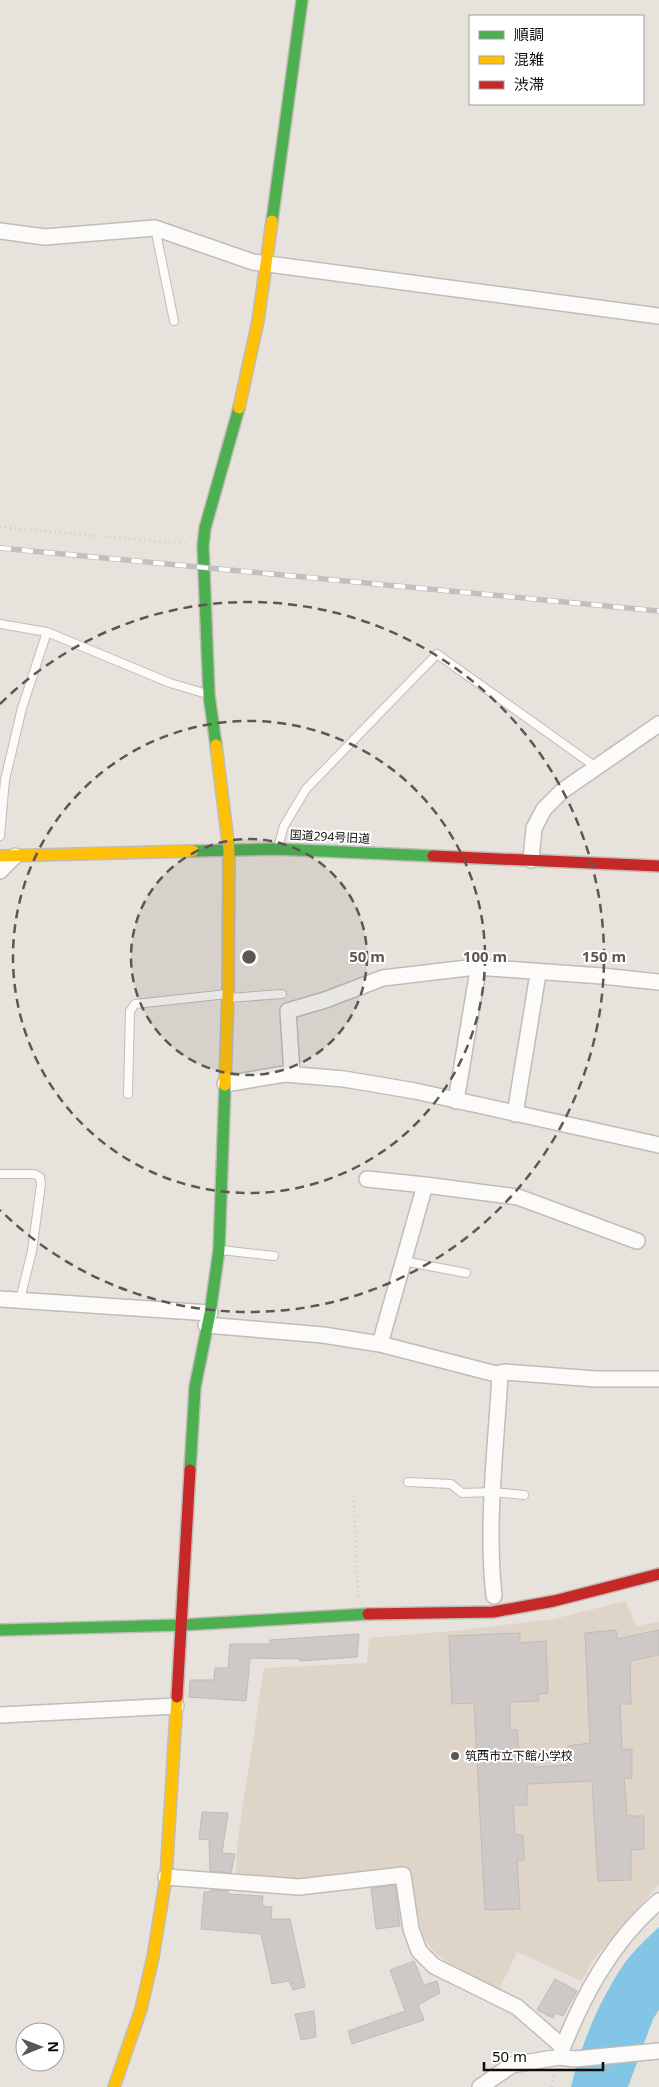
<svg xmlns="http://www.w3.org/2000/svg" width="659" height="2087" viewBox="0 0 659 2087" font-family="'Noto Sans','Noto Sans JP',sans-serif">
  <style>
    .built { fill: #ded4c8 }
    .water { fill: #83c5e4 }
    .building { fill: #cec9c7; stroke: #c0bbb9 }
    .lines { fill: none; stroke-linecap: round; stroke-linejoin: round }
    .lane-casing { stroke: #c0bcb7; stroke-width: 10 }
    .street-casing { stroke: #c0bcb7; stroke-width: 18 }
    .fast-casing { stroke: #c0bcb7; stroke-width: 14 }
    .slow-casing { stroke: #c0bcb7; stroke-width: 14 }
    .jam-casing { stroke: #c0bcb7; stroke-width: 14 }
    .path { stroke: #cfcecd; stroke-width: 3; stroke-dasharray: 1 4; stroke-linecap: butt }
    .lane { stroke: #fcfbfa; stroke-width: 8 }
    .street { stroke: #fcfbfa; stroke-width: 15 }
    .fast { stroke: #4caf50; stroke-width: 11 }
    .slow { stroke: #ffc107; stroke-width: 11 }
    .jam { stroke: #c62828; stroke-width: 11 }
    .rail-casing { stroke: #c2c0be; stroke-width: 5.5 }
    .rail { stroke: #fff; stroke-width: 4; stroke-dasharray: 11; stroke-linecap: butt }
    .ring { fill: none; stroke: #5b5753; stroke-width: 2.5; stroke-dasharray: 9 6 }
    .poi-dot { fill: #5b5753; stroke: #fff; stroke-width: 2 }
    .labels { text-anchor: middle; stroke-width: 4; stroke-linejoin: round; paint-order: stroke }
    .street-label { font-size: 12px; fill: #0f0c09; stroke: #fff }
    .poi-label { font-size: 12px; fill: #0f0c09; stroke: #fff; text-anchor: start }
    .centre { fill: #5b5753; stroke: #fff; stroke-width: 2.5 }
    .ring-label { font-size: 15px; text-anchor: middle; font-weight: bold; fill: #5b5753; stroke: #fff; stroke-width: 4; stroke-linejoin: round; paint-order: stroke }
  </style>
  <rect width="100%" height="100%" fill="#e8e2dc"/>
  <!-- built -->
  <path class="built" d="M626,1601l10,25 23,-4v262l-67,77 -10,20 -65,-29 -18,38 -48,-26 -16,-11 -13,-18 -14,-67 -111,10 -61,-5 1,-29 27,-176 103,-5 2,-25 95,-8 89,-11z"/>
  <!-- water -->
  <path class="water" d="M659,1927v83l-6,9 -25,68h-57c9,-40 27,-83 49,-117 10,-16 25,-30 39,-43z"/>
  <!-- building -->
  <path class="building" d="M616,1630l1,9 42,-9v25l-29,6 1,43h-11l2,46 10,-1v29h-8l3,38h17v33l-13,1v30l-33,1 -6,-100 -65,3v21h-14l2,29 8,2 1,24h-7l3,49 -35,1 -11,-207 -22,1 -3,-68 71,-3v10l26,-2 2,52 -10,1 1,7 -29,1v28h7l2,22 15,-1v16l34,-2v-19l22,-3 -5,-110z
    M359,1634l-2,23 -57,4v-2l-50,-1 -4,43 -57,-4 1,-17h24l1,-12h13l2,-24h40v-4z
    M202,1812l26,1 -6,40 13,1 -4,19 -21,-2 -1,-31 -10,-1z
    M395,1885l5,41 -24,3 -5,-41z
    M210,1890l18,1v3l35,2 -1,10 10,1 -1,12h19l15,68 -12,3 -4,-9 -17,3 -11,-50 -60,-5 3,-37h6z
    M414,1961l10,24 13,-4 3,12 -22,12 6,15 -72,24 -4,-13 57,-20 -15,-41z
    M555,1979l22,12 -14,25 -8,-3 -2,5 -16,-8z
    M314,2011l2,26 -15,3 -6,-26z"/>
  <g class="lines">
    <defs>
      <path id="lane" d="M155,228l19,93
        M0,624l47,8 123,51 37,11
        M0,836l5,-56 17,-72 25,-76
        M278,847l6,-21 22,-37 131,-135 159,113
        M229,998l53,-4
        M128,1094l2,-83 5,-7 92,-10
        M0,1174h34l6,3 1,7 -9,67 -12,49
        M221,1250l53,6
        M403,1261l63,12
        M408,1482l43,2 11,9 31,-1 31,3"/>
      <path id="street" d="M0,231l45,6 110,-9 98,34 406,54
        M531,860l3,-32 10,-19 18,-18 97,-67
        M0,871l15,-15
        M292,1074l-4,-63 37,-11 58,-22 93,-11 126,9 57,6
        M225,1084l60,-10 59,5 71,12 244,54
        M456,1101l21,-125
        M515,1114l22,-134
        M367,1179l58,6 -45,159
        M425,1185l93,12 119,44
        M0,1299l210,14
        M206,1325l117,10 57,9 120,31c-4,73 -14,148 -6,221
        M495,1374l10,-2 90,7h64
        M0,1715l176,-9
        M166,1877l133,10 104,-12 8,54 8,22 15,15 83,41 46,40
        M559,2057c22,-58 52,-115 100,-156
        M480,2087l32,-22 47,-8 16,2 84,-8"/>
      <path id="fast" d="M272,221l30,-221
        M216,745l-7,-50 -6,-149 2,-18 34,-120
        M193,851l84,-2 156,7
        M190,1470l5,-83 15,-74 9,-63 6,-165
        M0,1630l182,-5 186,-11"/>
      <path id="slow" d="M239,408l19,-87 14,-100
        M216,745l13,105 -1,144 -3,91
        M0,856l193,-5
        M114,2087l27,-78 12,-52 13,-80 11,-180"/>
      <path id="jam" d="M433,856l226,10
        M368,1614l125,-2 61,-11 105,-27
        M177,1697l13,-227"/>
    </defs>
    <!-- lane casing -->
    <use href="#lane" class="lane-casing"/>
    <!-- street casing -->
    <use href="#street" class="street-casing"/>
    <!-- fast casing -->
    <use href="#fast" class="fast-casing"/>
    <!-- slow casing -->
    <use href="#slow" class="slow-casing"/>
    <!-- jam casing -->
    <use href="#jam" class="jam-casing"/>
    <!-- path -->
    <path class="path" d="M0,527l186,17
      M354,1501l4,97
      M552,2087l3,-14"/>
    <!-- lane -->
    <use href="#lane" class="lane"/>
    <!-- street -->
    <use href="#street" class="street"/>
    <!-- fast -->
    <use href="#fast" class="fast"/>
    <!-- slow -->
    <use href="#slow" class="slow"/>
    <!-- jam -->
    <use href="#jam" class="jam"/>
    <defs>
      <path id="rail" d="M0,548l659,63"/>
    </defs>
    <!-- rail casing -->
    <use href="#rail" class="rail-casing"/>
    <!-- rail -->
    <use href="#rail" class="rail"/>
  </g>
  <!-- distance rings -->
  <circle cx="249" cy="957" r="118" fill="#5b5753" fill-opacity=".12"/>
  <g class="ring">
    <circle cx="249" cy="957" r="118"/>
    <circle cx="249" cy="957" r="236"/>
    <path d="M0 704A355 355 0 1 1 0 1210"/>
  </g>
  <!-- markers -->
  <circle class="poi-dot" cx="455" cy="1756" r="5"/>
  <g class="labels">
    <!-- street labels -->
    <g class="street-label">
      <text transform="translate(330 837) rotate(3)" y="4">国道294号旧道</text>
    </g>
    <!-- poi labels -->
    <g class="poi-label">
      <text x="465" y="1760">筑西市立下館小学校</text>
    </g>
  </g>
  <circle cx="249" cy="957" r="8" class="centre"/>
  <g class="ring-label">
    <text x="367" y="962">50 m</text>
    <text x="485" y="962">100 m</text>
    <text x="604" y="962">150 m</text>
  </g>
  <!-- legend -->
  <rect x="469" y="15" width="175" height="90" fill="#ffffff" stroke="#9f9e9d"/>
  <rect x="479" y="31" width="25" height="8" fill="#4caf50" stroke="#9f9e9d"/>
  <text x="514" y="40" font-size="15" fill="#0f0c09">順調</text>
  <rect x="479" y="56" width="25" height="8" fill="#ffc107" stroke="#9f9e9d"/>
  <text x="514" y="65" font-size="15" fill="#0f0c09">混雑</text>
  <rect x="479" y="81" width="25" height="8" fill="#c62828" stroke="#9f9e9d"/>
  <text x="514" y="90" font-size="15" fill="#0f0c09">渋滞</text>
  <!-- north arrow -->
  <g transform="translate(40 2047) rotate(89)"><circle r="24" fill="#ffffff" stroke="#9f9e9d"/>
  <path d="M0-4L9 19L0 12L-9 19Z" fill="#5b5753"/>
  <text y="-8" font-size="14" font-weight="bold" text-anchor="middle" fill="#0f0c09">N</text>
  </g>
  <!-- scale -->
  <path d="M484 2062v8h119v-8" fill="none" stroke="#0f0c09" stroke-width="2.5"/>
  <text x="492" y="2062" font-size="15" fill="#0f0c09" stroke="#ffffff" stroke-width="4" paint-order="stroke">50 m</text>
</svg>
